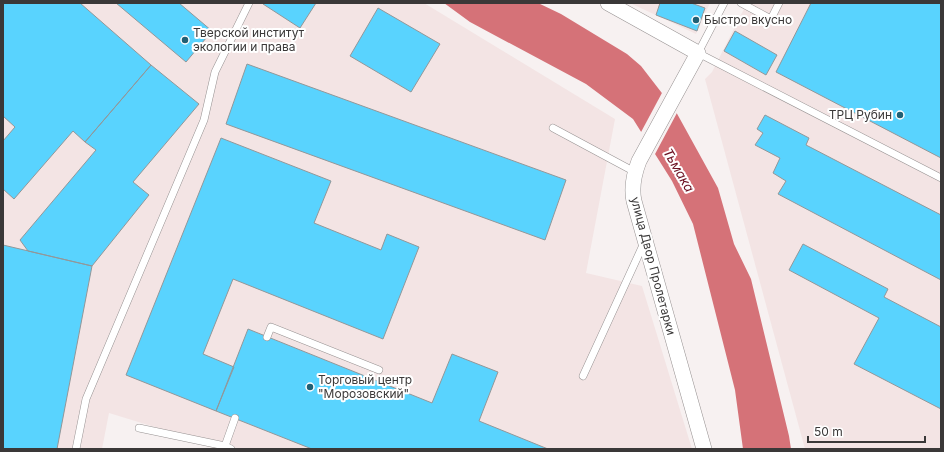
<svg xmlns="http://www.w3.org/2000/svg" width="944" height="452" viewBox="0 0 944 452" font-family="Inter,sans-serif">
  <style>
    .built { fill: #f3e4e4 }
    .water { fill: #d57278 }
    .pier { fill: #f7f1f1 }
    .building { fill: #59d3fe; stroke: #929799 }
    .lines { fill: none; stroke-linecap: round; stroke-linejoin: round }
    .service-casing { stroke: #979292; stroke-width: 8 }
    .minor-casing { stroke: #979292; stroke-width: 16 }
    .service { stroke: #fff; stroke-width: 7 }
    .minor { stroke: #fff; stroke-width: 15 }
    .poi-dot { fill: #206075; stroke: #fff; stroke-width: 1.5 }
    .labels { text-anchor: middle; stroke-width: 4; stroke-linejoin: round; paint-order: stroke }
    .poi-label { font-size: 12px; fill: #3a3838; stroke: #fff; text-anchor: start }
    .street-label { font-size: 12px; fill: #3a3838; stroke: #fff }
    .water-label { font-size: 13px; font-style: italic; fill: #6b1021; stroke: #fff }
  </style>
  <rect width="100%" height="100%" fill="#f7f1f1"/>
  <!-- built -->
  <path class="built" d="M3,3h421l191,116 -29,154 56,13 50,163h-468l-17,-6 -98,-30 -7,36h-99z
    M630,3h80l-14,31z
    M747,3h194v446h-136l-100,-370 7,-7z"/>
  <!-- water -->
  <path class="water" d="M444,3h94l23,11 66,40 14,12 34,44 43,78 16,56 17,35 38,157 2,13h-48l-8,-59 -42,-166 -21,-43 -39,-62 -47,-35 -116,-62z"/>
  <!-- pier -->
  <path class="pier" d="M663,91l15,20 -24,45 -14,-22z"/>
  <!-- building -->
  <path class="building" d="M3,3h77l71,62 -66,77 -12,-11 -59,68 -11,-10v-48l12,-14 -12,-11z
    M116,3h63l33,28 -26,31z
    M263,3h53l-16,25 -37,-24z
    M660,3h31l14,5 -8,23 -41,-16z
    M811,3h130v155l-165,-86z
    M378,8l62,36 -29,48 -61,-36z
    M735,31l42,24 -11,20 -42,-24z
    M247,64l319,116 -21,60 -319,-116z
    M151,65l48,39 -66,78 16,13 -57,71 -64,-15 -8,-11 76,-90 -11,-8z
    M765,115l44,23 -3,7 135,70v65l-163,-86 8,-13 -13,-8 7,-15 -25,-13 8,-12 -6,-4z
    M221,138l110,43 -17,42 67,27 6,-16 32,13 -36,92 -150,-60 -30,75 31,13 -18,44 -90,-36z
    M803,244l85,45 -4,8 57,30v82l-87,-45 25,-46 -90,-48z
    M3,245l89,21 -35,183h-54z
    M248,329l184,74 20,-49 46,18 -19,49 69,28h-236l-96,-38z"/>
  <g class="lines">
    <defs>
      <path id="service" d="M724,3l-26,50 243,125
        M741,3l30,16 8,-16
        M553,128l82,44
        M267,337l4,-10 108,43
        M583,376l61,-133
        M139,428l86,18 6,3
        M225,446l10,-28
        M76,449l10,-50 118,-279 11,-48 34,-69"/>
      <path id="minor" d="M608,3l90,50 -59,108c-5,13 -8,26 -5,40l70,248"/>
    </defs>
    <!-- service casing -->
    <use href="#service" class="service-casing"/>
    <!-- minor casing -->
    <use href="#minor" class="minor-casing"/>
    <!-- service -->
    <use href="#service" class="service"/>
    <!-- minor -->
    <use href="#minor" class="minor"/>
  </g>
  <!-- markers -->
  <g class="poi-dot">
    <circle cx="696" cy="20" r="4"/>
    <circle cx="185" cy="40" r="4"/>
    <circle cx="900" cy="115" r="4"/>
    <circle cx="310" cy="387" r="4"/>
  </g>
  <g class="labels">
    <!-- poi labels -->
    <g class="poi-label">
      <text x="704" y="24">Быстро вкусно</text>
      <text x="193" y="37">Тверской институт<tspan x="193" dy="14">экологии и права</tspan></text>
      <text x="892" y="119" text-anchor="end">ТРЦ Рубин</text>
      <text x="318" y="384">Торговый центр<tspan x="318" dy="14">"Морозовский"</tspan></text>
    </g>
    <!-- street labels -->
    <g class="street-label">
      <text transform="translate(653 266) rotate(75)" y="4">улица Двор Пролетарки</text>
    </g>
    <!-- water labels -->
    <g class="water-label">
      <text transform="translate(679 170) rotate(60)" y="5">Тьмака</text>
    </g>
  </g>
  <!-- border -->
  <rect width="944" height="452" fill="none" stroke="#3a3838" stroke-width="8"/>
  <!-- scale -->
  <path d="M808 436v6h117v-6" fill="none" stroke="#3a3838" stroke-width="2"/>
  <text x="814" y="436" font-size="12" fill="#3a3838" stroke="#ffffff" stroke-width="3" paint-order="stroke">50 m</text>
</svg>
